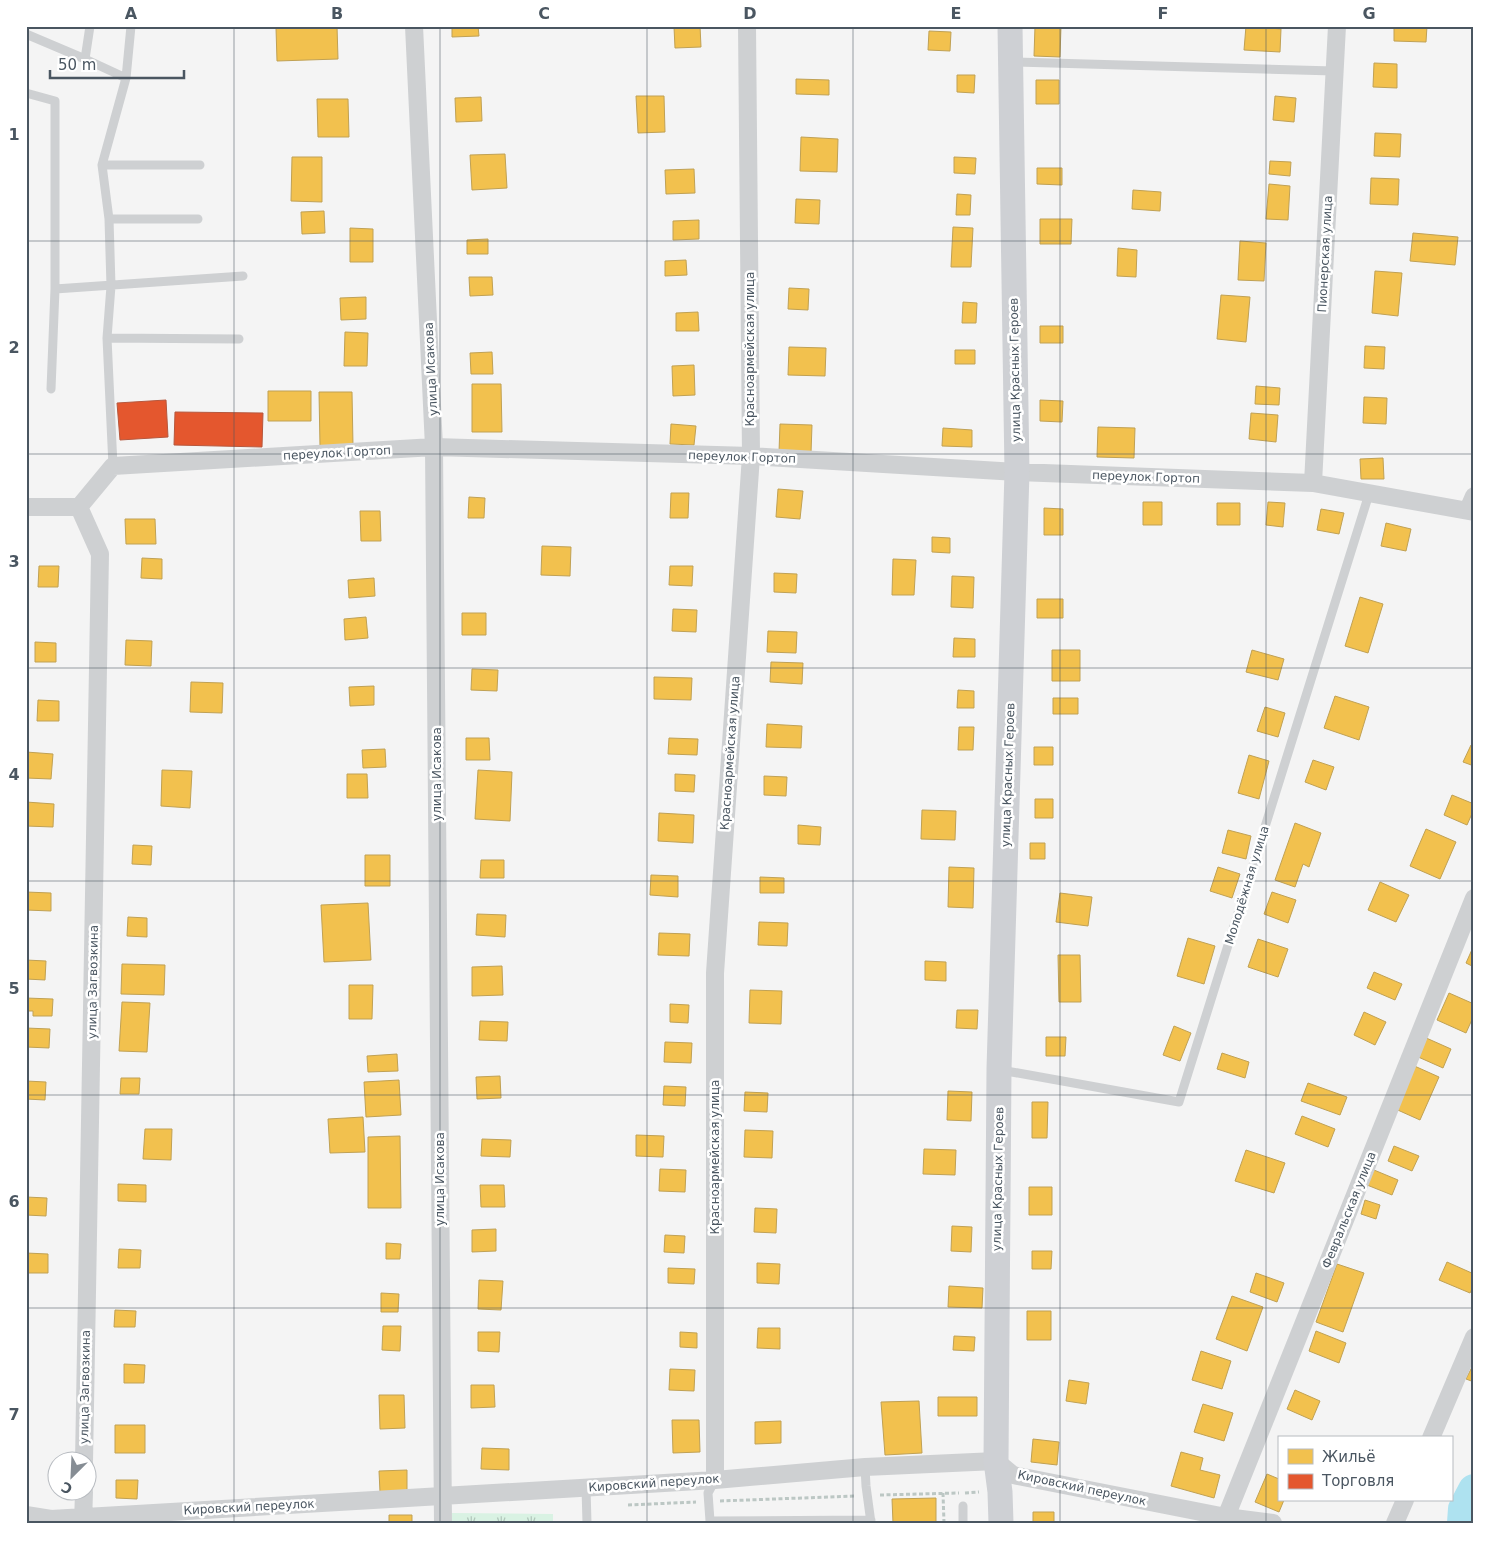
<svg xmlns="http://www.w3.org/2000/svg" width="1500" height="1549" viewBox="0 0 1500 1549" font-family="'DejaVu Sans',sans-serif">
  <style>
    .grass { fill: url(#grass-tufts) }
    .homes { fill: #f2c14e; stroke: #c0a154 }
    .shops { fill: #e4572e; stroke: #b6573d }
    .lines { fill: none; stroke-linecap: round; stroke-linejoin: round }
    .river { stroke: #aee2f0; stroke-width: 32 }
    .path { stroke: #bcc7c4; stroke-width: 3; stroke-dasharray: 4 2.5; stroke-linecap: butt }
    .lane { stroke: #ced0d2; stroke-width: 9 }
    .street { stroke: #ced0d2; stroke-width: 18 }
    .secondary { stroke: #ced0d4; stroke-width: 25 }
    .grid { fill: none; stroke: #4a5661; stroke-width: 1; stroke-opacity: 0.55 }
    .labels { text-anchor: middle; stroke-width: 5; stroke-linejoin: round; paint-order: stroke }
    .street-label { font-size: 12px; fill: #4a5661; stroke: #fff }
    .neatline { fill: none; stroke: #4a5661; stroke-width: 2 }
    .grid-label { font-size: 16px; text-anchor: middle; font-weight: bold; fill: #4a5661 }
  </style>
  <defs>
    <pattern id="grass-tufts" width="24" height="20" patternUnits="userSpaceOnUse" patternTransform="scale(1.25)"><rect width="24" height="20" fill="#d9f2e3"/><path d="M3 7l-1-3M5 7V3M7 7l1-3M15 17l-1-3M17 17v-4M19 17l1-3" fill="none" stroke="#b2c7bb"/></pattern>
  </defs>
  <rect width="100%" height="100%" fill="#f4f4f4"/>
  <!-- grass -->
  <path class="grass" d="M452,1513l101,1v9h-101z"/>
  <!-- homes -->
  <path class="homes" d="M337,26l1,33 -61,2 -1,-33z
    M452,26h26l1,10 -27,1z
    M700,26l1,21 -26,1 -1,-21z
    M1035,26h26l-1,31 -26,-1z
    M1246,26l35,3 -1,23 -36,-2z
    M1394,26h33l-1,16 -32,-1z
    M929,31l22,1 -1,19 -22,-1z
    M1374,63l23,1v24l-24,-1z
    M957,75h18l-1,18 -17,-1z
    M796,79l33,1v15l-33,-1z
    M1036,80h23v24h-23z
    M636,96h28l1,36 -27,1z
    M1275,96l21,2 -2,24 -21,-2z
    M481,97l1,24 -26,1 -1,-24z
    M317,99h31l1,38h-31z
    M1375,133l26,1 -1,23 -26,-1z
    M801,137l37,2 -1,33 -37,-1z
    M505,154l2,34 -35,2 -2,-35z
    M292,157h30v45l-31,-1z
    M954,157l22,1 -1,16 -21,-1z
    M1270,161l21,1 -1,14 -21,-2z
    M1037,168h25v17l-25,-1z
    M694,169l1,24 -29,1 -1,-24z
    M1371,178l28,1 -1,26 -28,-1z
    M1269,184l21,2 -2,34 -22,-1z
    M1133,190l28,2 -1,19 -28,-2z
    M957,194l14,1 -1,20h-14z
    M796,199l24,1 -1,24 -24,-1z
    M324,211l1,22 -23,1 -1,-22z
    M1040,219h32l-1,25h-31z
    M699,220v19l-26,1v-19z
    M953,227l20,1 -2,39h-20z
    M350,228l23,1v33h-23z
    M1413,233l45,4 -3,28 -45,-4z
    M488,239v15h-21v-14z
    M1240,241l26,2 -2,38 -26,-1z
    M1118,248l19,2 -1,27 -19,-1z
    M686,260l1,15 -22,1v-15z
    M1375,271l27,2 -4,43 -26,-3z
    M469,277h23l1,18 -23,1z
    M789,288l20,1 -1,21 -20,-1z
    M1221,295l29,2 -4,45 -29,-3z
    M366,297v22l-25,1 -1,-22z
    M963,302l14,1 -1,20h-14z
    M698,312l1,19h-23v-18z
    M1040,326h23v17h-23z
    M345,332l23,1 -1,33h-23z
    M1365,346l20,1 -1,22 -20,-1z
    M789,347l37,1 -1,28 -37,-1z
    M955,350h20v14h-20z
    M492,352l1,22h-22l-1,-21z
    M694,365l1,30 -22,1 -1,-30z
    M472,384h29l1,48h-30z
    M1256,386l24,2 -1,17 -24,-1z
    M268,391h43v30h-43z
    M319,392h33l1,54h-33z
    M1364,397l23,1 -1,26 -23,-1z
    M1040,400l23,1 -1,21 -22,-1z
    M1251,413l27,2 -2,27 -27,-3z
    M671,424l25,2 -2,19 -24,-1z
    M780,424l32,1 -1,28 -32,-1z
    M1098,427l37,1 -1,30 -37,-1z
    M943,428l29,2v17l-30,-1z
    M1383,458l1,21h-23l-1,-20z
    M778,489l25,2 -3,28 -24,-2z
    M671,493h18l-1,25h-18z
    M469,497l16,1 -1,20h-16z
    M1143,502h19v23h-19z
    M1268,502l17,1 -2,24 -17,-2z
    M1217,503h23v22h-23z
    M1044,508l19,1v26h-19z
    M1321,509l23,4 -5,21 -22,-4z
    M360,511h20l1,30h-20z
    M125,519h30l1,25h-30z
    M1386,523l25,6 -5,22 -25,-5z
    M932,537l18,1v15l-18,-1z
    M542,546l29,1 -1,29 -29,-1z
    M142,558l20,1v20l-21,-1z
    M893,559l23,1 -2,35h-22z
    M39,566h20l-1,21h-20z
    M670,566h23l-1,20 -23,-1z
    M774,573l23,1 -1,19 -22,-1z
    M952,576l22,1 -1,31 -22,-1z
    M374,578l1,18 -26,2 -1,-18z
    M1360,597l23,7 -15,49 -23,-7z
    M1037,599h26v19h-26z
    M673,609l24,1 -1,22 -24,-1z
    M462,613h24v22h-24z
    M366,617l2,21 -23,2 -1,-21z
    M768,631l29,1 -1,21 -29,-1z
    M954,638l21,1v18h-22z
    M126,640l26,1 -1,25 -26,-1z
    M35,642l21,1v19h-21z
    M1052,650h28v31h-28z
    M1252,650l32,9 -6,21 -32,-8z
    M771,662l32,1 -1,21 -32,-2z
    M472,669l26,1 -1,21 -26,-1z
    M654,677l38,1 -1,22 -37,-1z
    M191,682l32,1 -1,30 -32,-1z
    M374,686v19l-24,1 -1,-19z
    M958,690l16,1v17h-17z
    M1335,696l34,11 -10,33 -35,-12z
    M1053,698h25v16h-25z
    M38,700l21,1v20h-22z
    M1265,707l20,6 -7,24 -21,-6z
    M767,724l35,2 -1,22 -35,-1z
    M959,727h15l-1,23h-15z
    M466,738h23l1,22h-24z
    M669,738l29,1 -1,16 -29,-1z
    M1471,745l3,1v20l-11,-4z
    M1034,747h19v18h-19z
    M385,749l1,18 -23,1 -1,-18z
    M26,752l27,2 -2,25 -25,-1z
    M1249,755l20,6 -10,38 -21,-6z
    M1313,760l21,7 -8,23 -21,-8z
    M162,770l30,1 -2,37 -29,-2z
    M478,770l34,2 -2,49 -35,-2z
    M347,774h20l1,24h-21z
    M675,774l20,1 -1,17 -19,-1z
    M764,776l23,1 -1,19 -22,-1z
    M1452,795l22,9v5l-7,16 -23,-10z
    M1035,799h18v19h-18z
    M26,802l28,2 -1,23 -27,-1z
    M922,810l34,1 -1,29 -34,-1z
    M659,813l35,2 -1,28 -35,-2z
    M1295,823l26,10 -12,34 -6,-3 -8,23 -20,-7z
    M798,825l23,2 -1,18 -22,-1z
    M1426,829l30,13 -16,37 -30,-13z
    M1228,830l23,6 -5,23 -24,-6z
    M1030,843h15v16h-15z
    M133,845l19,1 -1,19 -19,-1z
    M365,855h25v31h-25z
    M481,860h23v18h-24z
    M949,867l25,1 -1,40 -25,-1z
    M1218,867l22,7 -8,24 -22,-7z
    M651,875l27,1v21l-28,-2z
    M760,877l24,1v15h-24z
    M1380,882l29,13 -13,27 -28,-12z
    M26,892l25,1v18l-25,-1z
    M1272,892l24,8 -8,23 -24,-9z
    M1060,893l32,4 -4,29 -32,-4z
    M368,903l3,57 -47,2 -3,-57z
    M477,914l29,1 -1,22 -29,-2z
    M128,917l19,1v19l-20,-1z
    M759,922l29,1 -1,23 -29,-1z
    M659,933l31,1 -1,22 -31,-1z
    M1188,938l27,8 -11,38 -27,-8z
    M1258,939l30,10 -10,28 -30,-10z
    M1474,945v22l-8,-4z
    M1058,955h22l1,47h-22z
    M26,960l20,1 -1,19 -19,-1z
    M925,961l21,1v19l-21,-1z
    M122,964l43,1 -1,30 -43,-1z
    M502,966l1,29 -31,1v-29z
    M1374,972l28,12 -7,16 -28,-12z
    M349,985h24l-1,34h-23z
    M750,990l32,1 -1,33 -32,-1z
    M1449,993l25,11v11l-8,18 -29,-13z
    M26,998l27,1 -1,17h-19v-5h-7z
    M122,1002l28,1 -3,49 -28,-1z
    M670,1004l19,1 -1,18 -18,-1z
    M957,1010h21l-1,19 -21,-1z
    M1364,1012l22,10 -11,23 -21,-10z
    M480,1021l28,1 -1,19 -28,-1z
    M1174,1026l17,7 -11,28 -17,-6z
    M26,1028l24,1 -1,19 -23,-1z
    M1046,1037h20l-1,19h-19z
    M1424,1037l27,12 -8,19 -27,-12z
    M665,1042l27,1 -1,20 -27,-1z
    M1222,1053l27,9 -4,16 -28,-9z
    M397,1054l1,17 -30,1 -1,-16z
    M1410,1064l29,13 -19,43 -29,-13z
    M500,1076l1,22 -24,1 -1,-22z
    M121,1078h19l-1,16h-19z
    M399,1080l2,35 -35,2 -2,-35z
    M26,1081l20,1 -1,18 -19,-1z
    M1308,1083l39,14 -7,18 -39,-14z
    M664,1086l22,1 -1,19 -22,-1z
    M948,1091l24,1 -1,29 -24,-1z
    M745,1092l23,1 -1,19 -23,-1z
    M1032,1102h16l-1,36h-15z
    M1302,1116l33,13 -7,18 -33,-13z
    M363,1117l2,35 -35,1 -2,-34z
    M145,1129h27l-1,31 -28,-1z
    M745,1130l28,1 -1,27 -28,-1z
    M636,1135l28,1 -1,21 -27,-1z
    M400,1136l1,72h-33v-71z
    M482,1139l29,1 -1,17 -29,-1z
    M1394,1146l25,10 -7,15 -24,-10z
    M924,1149l32,1 -1,25 -32,-1z
    M1246,1150l39,13 -11,30 -39,-12z
    M660,1169l26,1 -1,22 -26,-1z
    M1374,1170l24,10 -6,15 -25,-10z
    M118,1184l28,1v17l-28,-1z
    M480,1185h24l1,22h-24z
    M1029,1187h23v28h-23z
    M26,1197l21,1 -1,18 -20,-1z
    M1365,1200l15,5 -4,14 -15,-5z
    M755,1208l22,1 -1,24 -22,-1z
    M952,1226l20,1 -1,25 -20,-1z
    M496,1229v22l-24,1v-22z
    M665,1235l20,1 -1,17 -20,-1z
    M386,1243l15,1 -1,15h-14z
    M119,1249l22,1 -1,18h-22z
    M1032,1251h20l-1,18h-19z
    M26,1253l22,1v19h-22z
    M1447,1262l27,12v11l-4,8 -31,-13z
    M757,1263l23,1 -1,20 -22,-1z
    M1337,1264l27,9 -21,59 -27,-10z
    M668,1268l27,1 -1,15 -26,-1z
    M1256,1273l28,10 -7,19 -27,-10z
    M479,1280l24,1 -2,29 -23,-1z
    M949,1286l34,2 -1,20 -34,-1z
    M381,1293l18,1 -1,18h-17z
    M1232,1296l31,11 -16,44 -31,-12z
    M115,1310l21,1 -1,16h-21z
    M1027,1311h24v29h-24z
    M383,1326h18l-1,25 -18,-1z
    M758,1328h22v21l-23,-1z
    M1316,1331l30,12 -7,20 -30,-12z
    M478,1332h22l-1,20 -21,-1z
    M680,1332l17,1v15l-17,-1z
    M954,1336l21,1 -1,14 -21,-1z
    M1201,1351l30,10 -9,28 -30,-9z
    M1474,1363v19l-8,-3z
    M124,1364l21,1 -1,18h-20z
    M670,1369l25,1 -1,21 -25,-1z
    M1069,1380l20,3 -3,21 -20,-3z
    M471,1385h23l1,22 -24,1z
    M1295,1390l25,11 -8,19 -25,-11z
    M379,1395h25l1,33 -25,1z
    M938,1397h39v19h-39z
    M919,1401l3,52 -37,2 -4,-53z
    M1203,1404l30,9 -9,28 -30,-9z
    M672,1420h27l1,32 -27,1z
    M781,1421v22l-26,1v-22z
    M115,1425h30v28h-30z
    M1033,1439l26,3 -2,23 -26,-3z
    M482,1448l27,1v21l-28,-1z
    M1181,1452l22,6 -3,12 20,5 -6,23 -43,-12z
    M407,1470v21l-27,1 -1,-21z
    M1267,1474l12,5v21h5l-5,12 -24,-10z
    M116,1480h22l-1,19 -21,-1z
    M936,1498v25h-43l-1,-24z
    M1033,1512h21v11h-21z
    M389,1515h23v8h-23z"/>
  <!-- shops -->
  <path class="shops" d="M166,400l2,37 -48,3 -3,-37z
    M175,412l88,1 -1,34 -88,-2z"/>
  <g class="lines">
    <!-- river -->
    <path class="river" d="M1463,1523l1,-14 10,-19"/>
    <!-- path -->
    <path class="path" d="M943,1493l1,30
      M965,1493l14,-1
      M880,1495l79,-2
      M720,1501l136,-5
      M628,1505l68,-3"/>
    <!-- lane -->
    <path class="lane" d="M26,34l59,25 5,-33
      M85,59l41,19 -24,87 7,54 2,67 -4,52 6,128
      M1012,62l322,9
      M126,78l5,-52
      M26,93l29,8v188l-4,100
      M102,165h98
      M109,219h89
      M55,289l188,-13
      M107,338l132,1
      M1001,1070l178,32 190,-608
      M865,1467l1,19 5,37
      M586,1488l1,35
      M963,1506v17
      M710,1521l-2,-28 7,-13
      M710,1523v-2l161,-1"/>
    <!-- street -->
    <path class="street" d="M414,26l20,421 9,1076
      M1313,483l24,-457
      M26,507h53l34,-41 321,-19 317,9 266,16 296,11 161,29
      M79,507l21,47 -16,908
      M1468,510l6,-14
      M1431,1438l43,-101
      M715,1480v-507l36,-517 -4,-430
      M26,1515l25,4 664,-39 150,-13 131,-6 17,14 213,42 47,6
      M83,1523l1,-31
      M1226,1523v-6l248,-619
      M1395,1523l10,-23"/>
    <!-- secondary -->
    <path class="secondary" d="M1001,1523l-1,-31 -4,-31 3,-392 18,-597 -7,-446"/>
  </g>
  <!-- grid -->
  <path class="grid" d="M234,26v1497M440,26v1497M647,26v1497M853,26v1497M1060,26v1497M1266,26v1497M26,241h1448M26,454h1448M26,668h1448M26,881h1448M26,1095h1448M26,1308h1448"/>
  <g class="labels">
    <!-- street labels -->
    <g class="street-label">
      <text transform="translate(1325 254) rotate(-87)" y="4">Пионерская улица</text>
      <text transform="translate(750 349) rotate(-90)" y="4">Красноармейская улица</text>
      <text transform="translate(431 369) rotate(-93)" y="4">улица Исакова</text>
      <text transform="translate(1015 370) rotate(-91)" y="4">улица Красных Героев</text>
      <text transform="translate(337 453) rotate(-3)" y="4">переулок Гортоп</text>
      <text transform="translate(742 457) rotate(2)" y="4">переулок Гортоп</text>
      <text transform="translate(1146 477) rotate(2)" y="4">переулок Гортоп</text>
      <text transform="translate(730 753) rotate(-86)" y="4">Красноармейская улица</text>
      <text transform="translate(437 774) rotate(-90)" y="4">улица Исакова</text>
      <text transform="translate(1008 775) rotate(-88)" y="4">улица Красных Героев</text>
      <text transform="translate(1247 885) rotate(-73)" y="4">Молодёжная улица</text>
      <text transform="translate(93 982) rotate(-89)" y="4">улица Загвозкина</text>
      <text transform="translate(715 1157) rotate(-90)" y="4">Красноармейская улица</text>
      <text transform="translate(440 1179) rotate(-90)" y="4">улица Исакова</text>
      <text transform="translate(998 1179) rotate(-89)" y="4">улица Красных Героев</text>
      <text transform="translate(1349 1210) rotate(-68)" y="4">Февральская улица</text>
      <text transform="translate(85 1387) rotate(-89)" y="4">улица Загвозкина</text>
      <text transform="translate(654 1483) rotate(-4)" y="4">Кировский переулок</text>
      <text transform="translate(1082 1488) rotate(12)" y="4">Кировский переулок</text>
      <text transform="translate(249 1507) rotate(-3)" y="4">Кировский переулок</text>
    </g>
  </g>
  <!-- border -->
  <rect width="1500" height="1549" fill="none" stroke="#ffffff" stroke-width="55"/>
  <!-- legend -->
  <rect x="1278" y="1436" width="175" height="65" fill="#ffffff" stroke="#b7bbc0"/>
  <rect x="1288" y="1449" width="25" height="15" fill="#f2c14e" stroke="#b7bbc0"/>
  <text x="1322" y="1462" font-size="15" fill="#4a5661">Жильё</text>
  <rect x="1288" y="1474" width="25" height="15" fill="#e4572e" stroke="#b7bbc0"/>
  <text x="1322" y="1486" font-size="15" fill="#4a5661">Торговля</text>
  <!-- north arrow -->
  <g transform="translate(72 1476) rotate(204)"><circle r="24" fill="#ffffff" stroke="#b7bbc0"/>
  <path d="M0-4L9 19L0 12L-9 19Z" fill="#868d94"/>
  <text y="-8" font-size="14" font-weight="bold" text-anchor="middle" fill="#4a5661">С</text>
  </g>
  <!-- scale -->
  <path d="M50 70v8h134v-8" fill="none" stroke="#4a5661" stroke-width="2.5"/>
  <text x="58" y="70" font-size="15" fill="#4a5661" stroke="#ffffff" stroke-width="4" paint-order="stroke">50 m</text>
  <rect x="28" y="28" width="1444" height="1494" class="neatline"/>
  <g class="grid-label">
    <text x="131" y="19">A</text>
    <text x="337" y="19">B</text>
    <text x="544" y="19">C</text>
    <text x="750" y="19">D</text>
    <text x="956" y="19">E</text>
    <text x="1163" y="19">F</text>
    <text x="1369" y="19">G</text>
    <text x="14" y="140">1</text>
    <text x="14" y="353">2</text>
    <text x="14" y="567">3</text>
    <text x="14" y="780">4</text>
    <text x="14" y="994">5</text>
    <text x="14" y="1207">6</text>
    <text x="14" y="1420">7</text>
  </g>
</svg>
